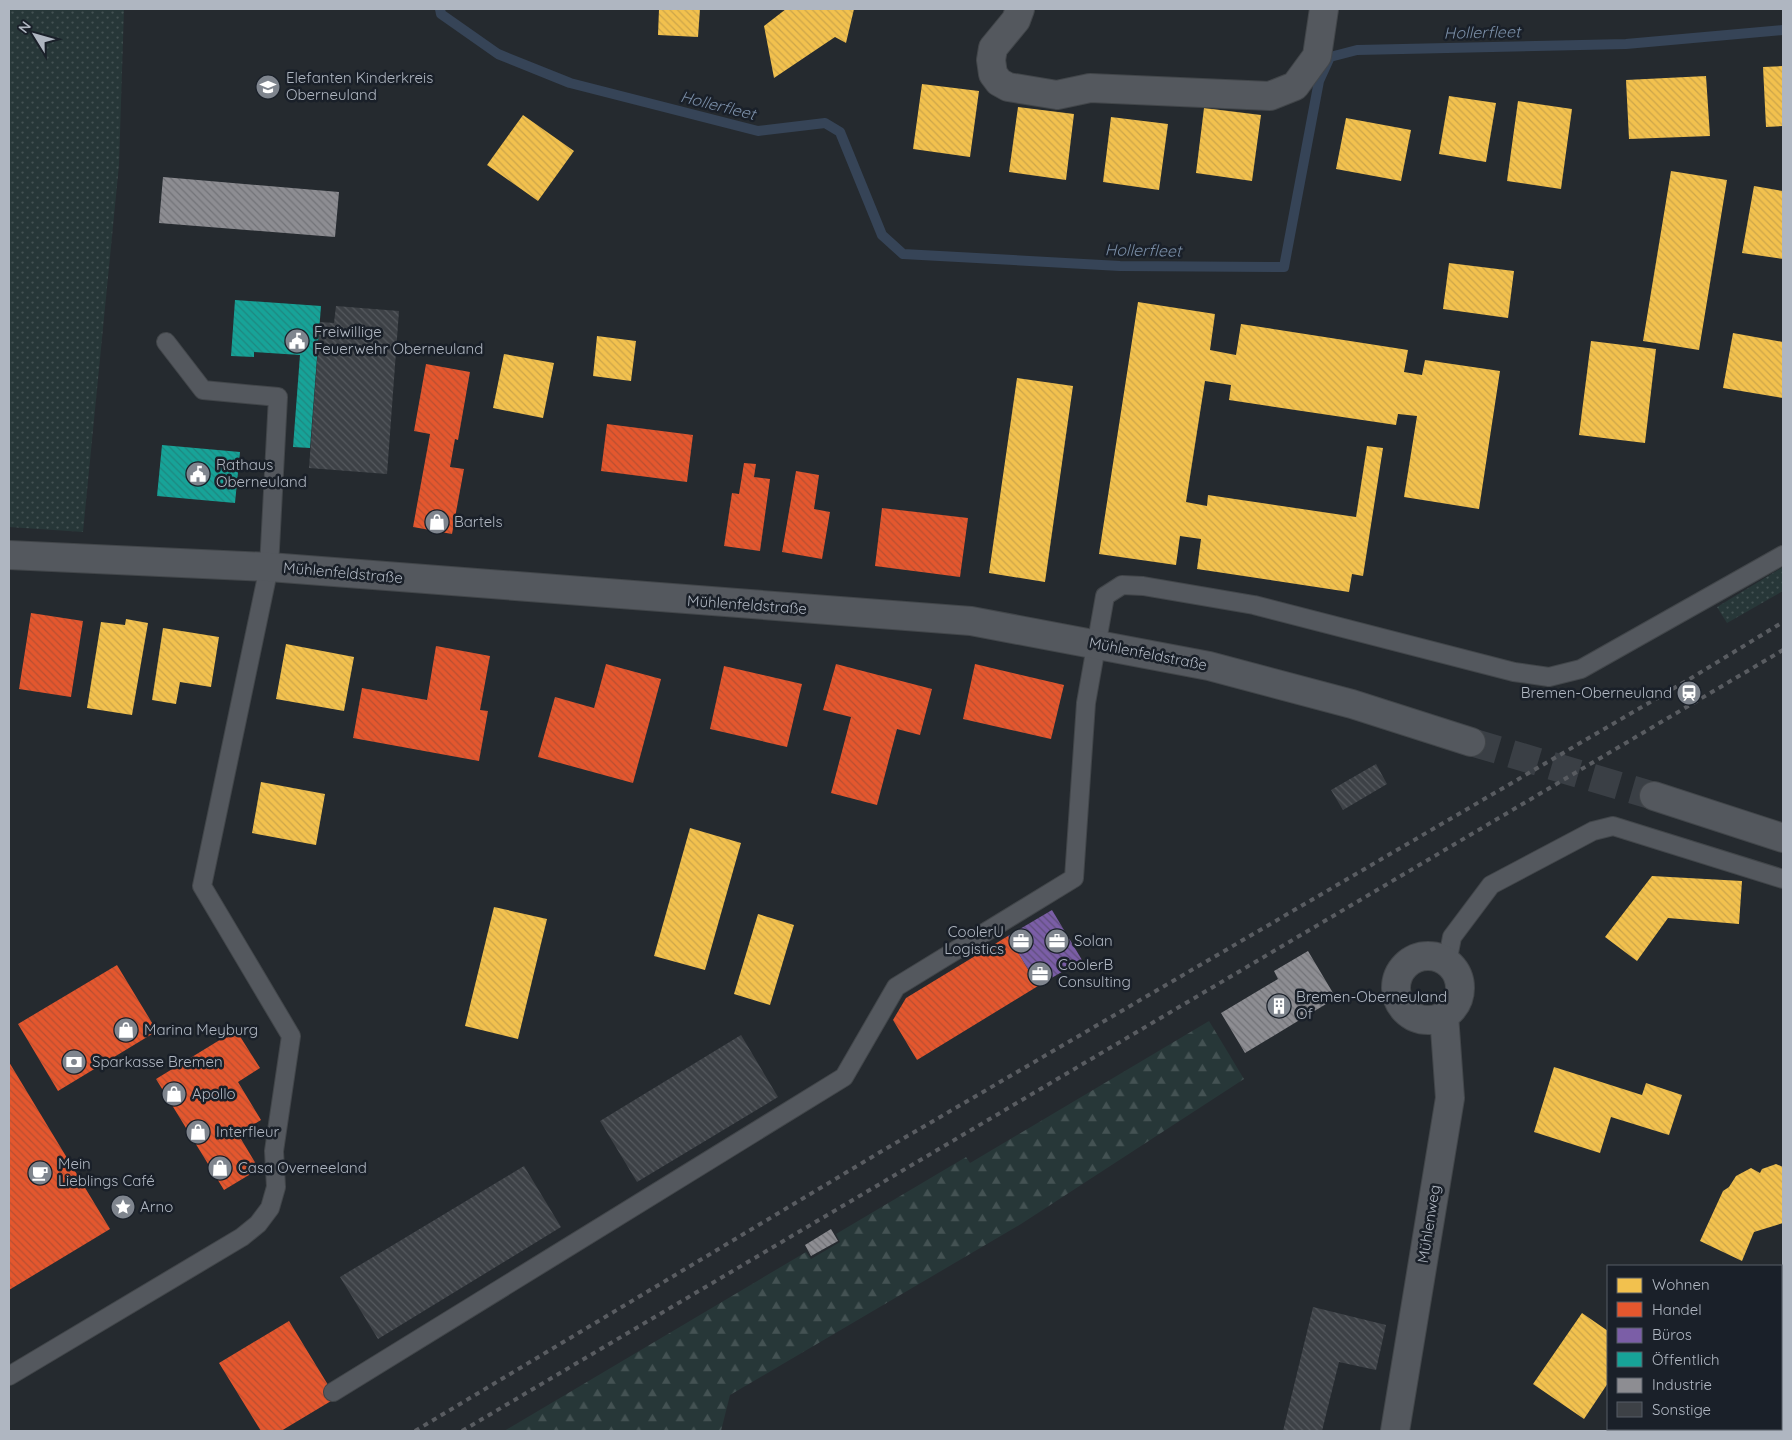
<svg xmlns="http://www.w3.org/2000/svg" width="1792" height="1440" viewBox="0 0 1792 1440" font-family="Quicksand,sans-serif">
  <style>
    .grass { fill: url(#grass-dots) }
    .forest { fill: url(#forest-firs) }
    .homes { fill: url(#homes-back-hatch) }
    .shops { fill: url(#shops-back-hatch) }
    .offices { fill: url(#offices-back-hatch) }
    .public { fill: url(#public-back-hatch) }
    .industry { fill: url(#industry-back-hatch) }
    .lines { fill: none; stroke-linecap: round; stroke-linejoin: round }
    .stream { stroke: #364457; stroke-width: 10 }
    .building { fill: url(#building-back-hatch) }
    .tertiary-tunnel { stroke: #3a3f45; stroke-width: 28; stroke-dasharray: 28 14; stroke-linecap: butt }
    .service-casing { stroke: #42464a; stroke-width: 20 }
    .minor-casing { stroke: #42464a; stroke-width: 30 }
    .tertiary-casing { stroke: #42464a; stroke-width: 30 }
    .service { stroke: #54585e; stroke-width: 18 }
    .minor { stroke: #54585e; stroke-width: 28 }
    .tertiary { stroke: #54585e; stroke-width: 28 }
    .rail { stroke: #595c61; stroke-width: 4; stroke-dasharray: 5 5; stroke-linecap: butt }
    .labels { text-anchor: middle; stroke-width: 5; stroke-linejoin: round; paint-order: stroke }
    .poi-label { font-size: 15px; fill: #afb6c1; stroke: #1a2029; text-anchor: start }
    .street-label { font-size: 15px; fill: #afb6c1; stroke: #1a2029 }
    .water-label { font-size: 16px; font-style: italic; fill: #7a8ea7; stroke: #1a2029 }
  </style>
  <defs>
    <pattern id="grass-dots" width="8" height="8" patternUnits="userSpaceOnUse" patternTransform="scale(1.25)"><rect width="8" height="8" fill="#273738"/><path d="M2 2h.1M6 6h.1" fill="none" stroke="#445253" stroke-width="1.8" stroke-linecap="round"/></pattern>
    <pattern id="forest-firs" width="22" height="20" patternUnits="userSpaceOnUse" patternTransform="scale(1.25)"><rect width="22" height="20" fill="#273738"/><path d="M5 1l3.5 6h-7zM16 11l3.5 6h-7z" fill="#445253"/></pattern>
    <pattern id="homes-back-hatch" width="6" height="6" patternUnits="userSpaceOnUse" patternTransform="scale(1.25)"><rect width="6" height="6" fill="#f2c14e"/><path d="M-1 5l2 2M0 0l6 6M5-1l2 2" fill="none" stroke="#cca54a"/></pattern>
    <pattern id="shops-back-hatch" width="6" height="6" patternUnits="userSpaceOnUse" patternTransform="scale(1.25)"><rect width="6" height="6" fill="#e4572e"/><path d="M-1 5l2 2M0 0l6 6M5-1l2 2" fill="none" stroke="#b84f31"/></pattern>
    <pattern id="offices-back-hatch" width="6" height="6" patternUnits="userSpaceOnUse" patternTransform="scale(1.25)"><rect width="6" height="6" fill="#7b5ea7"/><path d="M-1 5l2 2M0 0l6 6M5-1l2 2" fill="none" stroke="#5f4e7b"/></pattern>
    <pattern id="public-back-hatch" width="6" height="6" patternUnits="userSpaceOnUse" patternTransform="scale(1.25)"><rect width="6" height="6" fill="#17a398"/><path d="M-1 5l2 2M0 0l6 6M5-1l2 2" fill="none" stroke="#1e8880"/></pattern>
    <pattern id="industry-back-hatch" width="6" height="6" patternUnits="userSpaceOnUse" patternTransform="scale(1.25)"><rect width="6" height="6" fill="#8d8d92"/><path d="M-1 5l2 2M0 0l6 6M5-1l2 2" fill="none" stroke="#727378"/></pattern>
    <pattern id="building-back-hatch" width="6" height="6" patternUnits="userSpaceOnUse" patternTransform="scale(1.25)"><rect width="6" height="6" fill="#3d4146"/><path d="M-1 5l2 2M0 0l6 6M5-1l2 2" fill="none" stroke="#565a5f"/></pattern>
  </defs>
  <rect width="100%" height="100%" fill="#252a2f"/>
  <!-- grass -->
  <path class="grass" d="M9,9h115l-5,156 -36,367 -74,-5z
    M1783,567v24l-56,32 -10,-16z"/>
  <!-- forest -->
  <path class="forest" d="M1209,1021l35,58 -223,145 -291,171 -9,36h-217l302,-179 5,7 29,-17 -4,-8 130,-77 4,6z"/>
  <!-- homes -->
  <path class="homes" d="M659,9h41l-2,28 -40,-2z
    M786,9h68l-8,34 -11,-6 -61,41 -10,-52z
    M1783,66v60l-17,1 -3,-60z
    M1706,76l4,60 -81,3 -3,-59z
    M922,84l57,7 -9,66 -57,-8z
    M1449,96l47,7 -10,59 -47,-8z
    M1518,101l54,8 -11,80 -54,-8z
    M1018,107l56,7 -8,66 -57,-8z
    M1204,108l57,7 -9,66 -56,-8z
    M523,115l51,36 -36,50 -51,-36z
    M1111,117l57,7 -9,66 -56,-8z
    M1346,118l65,12 -10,51 -65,-12z
    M1671,171l56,9 -28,170 -56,-9z
    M1754,186l29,5v68l-41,-6z
    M1449,263l65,8 -6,47 -65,-9z
    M1138,302l77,12 -5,36 26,5 5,-31 167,26 -4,22 18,3 3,-15 75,11 -21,138 -75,-12 13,-81 -19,-2 -2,11 -167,-25 2,-15 -26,-4 -19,121 21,4 1,-11 148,22 11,-71 16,2 -20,128 -11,-2 -3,18 -152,-23 4,-30 -21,-3 -4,29 -77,-11z
    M1733,333l50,9v56l-60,-10z
    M597,336l39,5 -5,40 -38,-5z
    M1591,341l65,8 -11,94 -66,-8z
    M504,354l50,9 -11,55 -50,-10z
    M1017,378l56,8 -28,196 -56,-9z
    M126,619l22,4 -16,92 -45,-7 14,-86 24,3z
    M163,628l56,9 -8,50 -31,-5 -4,22 -24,-4z
    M286,644l68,13 -10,54 -68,-12z
    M261,782l64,12 -9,51 -64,-12z
    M690,828l51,15 -36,127 -51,-14z
    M1652,876l90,5 -3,43 -71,-6 -31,43 -32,-24z
    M494,907l53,12 -29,120 -53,-13z
    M758,914l36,11 -24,80 -36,-11z
    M1554,1067l88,28 4,-12 36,12 -13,40 -58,-18 -11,36 -66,-21z
    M1776,1164l7,3v56l-29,9 -12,29 -42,-20 23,-50 6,-4 7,-11 15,-8 9,5 2,-4z
    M1582,1313l26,18v52l-24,36 -51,-35z
    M1781,1419l2,1v11h-32l1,-2h29z"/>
  <!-- shops -->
  <path class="shops" d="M426,364l44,8 -12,68 -3,-1 -5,28 14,2 -12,65 -39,-7 17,-93 -16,-3z
    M607,424l86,11 -6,47 -86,-11z
    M744,463l12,1 -2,13 16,2 -10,72 -36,-5 8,-53 7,1z
    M796,471l23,4 -5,34 16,3 -8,47 -40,-7z
    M882,508l86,10 -8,59 -85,-11z
    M31,613l52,8 -12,76 -52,-8z
    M436,646l54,10 -10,54 8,1 -9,50 -126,-23 9,-50 65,12z
    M606,664l55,15 -28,104 -95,-26 17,-60 39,11z
    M836,664l96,25 -12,46 -23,-6 -20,76 -46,-12 20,-76 -28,-7z
    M975,664l89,21 -13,54 -88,-20z
    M724,666l78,18 -15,63 -77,-18z
    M1008,936l30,50 -121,74 -24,-40 13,-22z
    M117,965l40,66 -99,60 -40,-67z
    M236,1030l24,38 -22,14 23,38 -23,14 21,35 -35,21 -68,-111z
    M9,1062l101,167 -101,61z
    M289,1321l47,77 -55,33h-20l-42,-68z"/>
  <!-- offices -->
  <path class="offices" d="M1052,910l30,50 -44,26 -30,-50z"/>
  <!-- public -->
  <path class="public" d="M235,300l86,6 -11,142 -17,-1 7,-92 -46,-3v5l-23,-1z
    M162,445l78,7 -5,51 -78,-7z"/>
  <!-- industry -->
  <path class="industry" d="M163,177l176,15 -4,45 -176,-14z
    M1308,951l28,47 -91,55 -24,-40 57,-34 -4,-8z
    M831,1229l7,12 -27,15 -6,-11z"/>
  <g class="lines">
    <!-- stream -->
    <path class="stream" d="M440,9l1,5 57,40 72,29 188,48 67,-8 15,9 42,103 21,19 217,12 164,1 35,-186 11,-24 27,-7 269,-6 157,-14"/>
  </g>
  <!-- building -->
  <path class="building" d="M336,306l63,5 -12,163 -78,-6 11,-146 14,1z
    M1376,764l11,20 -44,26 -12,-20z
    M741,1035l37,62 -141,85 -37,-61z
    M524,1166l37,61 -183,112 -38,-62z
    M1313,1307l73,18 -10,45 -37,-8 -17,69h-39z"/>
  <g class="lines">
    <!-- tertiary-tunnel -->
    <path class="tertiary-tunnel" d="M1471,742l183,54"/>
    <defs>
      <path id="service" d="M1447,963l5,-26 39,-52 102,-54 20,-5 170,53
        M9,1376l233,-139 16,-13 12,-16 6,-21 -2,-36 17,-115 -89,-150 67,-319 9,-170 -75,-7 -37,-48
        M333,1392l511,-315 52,-90 178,-109 12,-175 19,-107 17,-11 21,1 111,19 260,67 35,5 32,-8 202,-114"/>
      <path id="minor" d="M1020,9l-4,11 -23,28 -2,12 2,14 6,8 9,5 49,8 33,-7 180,8 25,-10 22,-30 7,-47
        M1396 988a32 32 0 1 1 64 0a32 32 0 1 1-64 0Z
        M1395,1431l55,-333 -6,-83"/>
      <path id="tertiary" d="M9,555l260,12 702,54 238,45 143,38 119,38
        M1654,796l129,42"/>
    </defs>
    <!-- service casing -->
    <use href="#service" class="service-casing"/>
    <!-- minor casing -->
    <use href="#minor" class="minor-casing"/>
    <!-- tertiary casing -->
    <use href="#tertiary" class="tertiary-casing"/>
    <!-- service -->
    <use href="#service" class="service"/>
    <!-- minor -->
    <use href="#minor" class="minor"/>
    <!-- tertiary -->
    <use href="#tertiary" class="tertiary"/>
    <!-- rail -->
    <path class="rail" d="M415,1431l472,-283 801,-468 95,-58
      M462,1431l1321,-781"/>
  </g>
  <!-- icons -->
  <defs>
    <symbol id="school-disc" viewBox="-11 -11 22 22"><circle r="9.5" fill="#7f858e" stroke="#1a2029"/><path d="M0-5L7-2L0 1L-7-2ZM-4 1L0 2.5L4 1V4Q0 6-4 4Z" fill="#fff"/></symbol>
    <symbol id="civic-disc" viewBox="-11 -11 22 22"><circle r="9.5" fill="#7f858e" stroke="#1a2029"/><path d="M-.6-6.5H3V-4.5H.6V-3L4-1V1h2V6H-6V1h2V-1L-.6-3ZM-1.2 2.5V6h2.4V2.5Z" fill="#fff"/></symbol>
    <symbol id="shop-disc" viewBox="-11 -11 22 22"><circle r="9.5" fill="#7f858e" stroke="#1a2029"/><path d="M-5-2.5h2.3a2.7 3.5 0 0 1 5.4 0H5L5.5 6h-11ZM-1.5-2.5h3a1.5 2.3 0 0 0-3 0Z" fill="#fff"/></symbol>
    <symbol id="station-disc" viewBox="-11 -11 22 22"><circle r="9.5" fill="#7f858e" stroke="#1a2029"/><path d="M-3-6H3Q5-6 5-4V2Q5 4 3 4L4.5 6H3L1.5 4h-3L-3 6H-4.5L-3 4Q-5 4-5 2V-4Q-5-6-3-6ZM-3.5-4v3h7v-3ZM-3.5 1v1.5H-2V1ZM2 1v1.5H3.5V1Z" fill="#fff"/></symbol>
    <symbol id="office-disc" viewBox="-11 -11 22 22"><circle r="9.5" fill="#7f858e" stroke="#1a2029"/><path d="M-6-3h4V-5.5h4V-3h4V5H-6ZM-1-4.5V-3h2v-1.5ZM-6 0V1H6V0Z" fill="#fff"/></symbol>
    <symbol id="building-disc" viewBox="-11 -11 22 22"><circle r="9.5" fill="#7f858e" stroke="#1a2029"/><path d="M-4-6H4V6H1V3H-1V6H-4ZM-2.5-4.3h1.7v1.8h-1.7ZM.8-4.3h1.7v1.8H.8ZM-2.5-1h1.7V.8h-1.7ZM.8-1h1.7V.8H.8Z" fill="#fff"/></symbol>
    <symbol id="bank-disc" viewBox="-11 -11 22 22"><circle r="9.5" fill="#7f858e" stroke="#1a2029"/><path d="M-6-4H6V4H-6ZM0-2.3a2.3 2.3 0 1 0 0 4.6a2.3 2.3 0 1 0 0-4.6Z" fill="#fff"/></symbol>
    <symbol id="cafe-disc" viewBox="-11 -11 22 22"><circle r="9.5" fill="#7f858e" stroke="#1a2029"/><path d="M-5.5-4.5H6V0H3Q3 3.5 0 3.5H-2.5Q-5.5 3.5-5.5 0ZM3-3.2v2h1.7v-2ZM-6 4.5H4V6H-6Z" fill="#fff"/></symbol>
    <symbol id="sight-disc" viewBox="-11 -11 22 22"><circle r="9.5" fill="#7f858e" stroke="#1a2029"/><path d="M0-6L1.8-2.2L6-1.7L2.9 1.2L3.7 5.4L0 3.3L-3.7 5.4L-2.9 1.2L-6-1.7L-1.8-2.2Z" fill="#fff"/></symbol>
  </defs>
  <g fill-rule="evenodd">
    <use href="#school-disc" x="254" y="73" width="28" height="28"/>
    <use href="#civic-disc" x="283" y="327" width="28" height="28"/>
    <use href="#civic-disc" x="184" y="460" width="28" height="28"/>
    <use href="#shop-disc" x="423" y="508" width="28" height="28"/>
    <use href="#station-disc" x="1675" y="679" width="28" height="28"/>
    <use href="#office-disc" x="1007" y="927" width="28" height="28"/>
    <use href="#office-disc" x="1043" y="927" width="28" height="28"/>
    <use href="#office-disc" x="1026" y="960" width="28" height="28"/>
    <use href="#building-disc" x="1265" y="992" width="28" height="28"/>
    <use href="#shop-disc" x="112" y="1016" width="28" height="28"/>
    <use href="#bank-disc" x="60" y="1048" width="28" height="28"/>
    <use href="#shop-disc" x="160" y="1080" width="28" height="28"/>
    <use href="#shop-disc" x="184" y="1118" width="28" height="28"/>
    <use href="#shop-disc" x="206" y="1154" width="28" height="28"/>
    <use href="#cafe-disc" x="26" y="1159" width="28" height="28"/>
    <use href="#sight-disc" x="109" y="1193" width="28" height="28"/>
  </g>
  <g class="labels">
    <!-- poi labels -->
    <g class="poi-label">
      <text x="286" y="83">Elefanten Kinderkreis<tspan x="286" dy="17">Oberneuland</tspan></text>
      <text x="314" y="337">Freiwillige<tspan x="314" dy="17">Feuerwehr Oberneuland</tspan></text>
      <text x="216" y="470">Rathaus<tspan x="216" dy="17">Oberneuland</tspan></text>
      <text x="454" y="527">Bartels</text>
      <text x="1672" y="698" text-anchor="end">Bremen-Oberneuland</text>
      <text x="1004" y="937" text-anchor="end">CoolerU<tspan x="1004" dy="17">Logistics</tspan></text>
      <text x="1074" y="946">Solan</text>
      <text x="1058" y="970">CoolerB<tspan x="1058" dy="17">Consulting</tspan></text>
      <text x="1296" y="1002">Bremen-Oberneuland<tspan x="1296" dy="17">Of</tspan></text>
      <text x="144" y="1035">Marina Meyburg</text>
      <text x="92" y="1067">Sparkasse Bremen</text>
      <text x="192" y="1099">Apollo</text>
      <text x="216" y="1137">Interfleur</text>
      <text x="58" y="1169">Mein<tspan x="58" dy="17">Lieblings Café</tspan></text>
      <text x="238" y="1173">Casa Overneeland</text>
      <text x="140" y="1212">Arno</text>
    </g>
    <!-- street labels -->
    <g class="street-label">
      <text transform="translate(343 573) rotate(5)" y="5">Mühlenfeldstraße</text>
      <text transform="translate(747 605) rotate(4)" y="5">Mühlenfeldstraße</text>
      <text transform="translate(1148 654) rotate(11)" y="5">Mühlenfeldstraße</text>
      <text transform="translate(1429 1224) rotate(-81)" y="5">Mühlenweg</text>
    </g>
    <!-- water labels -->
    <g class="water-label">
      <text transform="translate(1482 32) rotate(-1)" y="6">Hollerfleet</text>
      <text transform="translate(718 105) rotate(14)" y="6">Hollerfleet</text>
      <text transform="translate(1143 250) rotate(1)" y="6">Hollerfleet</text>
    </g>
  </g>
  <!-- border -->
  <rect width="1792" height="1440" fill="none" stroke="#afb6c1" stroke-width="20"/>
  <!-- legend -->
  <rect x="1607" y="1265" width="175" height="165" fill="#1a2029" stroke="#565c66"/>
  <rect x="1617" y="1278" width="25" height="15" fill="#f2c14e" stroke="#565c66"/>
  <text x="1652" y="1290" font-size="15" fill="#afb6c1">Wohnen</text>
  <rect x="1617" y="1302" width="25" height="15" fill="#e4572e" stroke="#565c66"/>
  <text x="1652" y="1315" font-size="15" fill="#afb6c1">Handel</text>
  <rect x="1617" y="1328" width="25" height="15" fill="#7b5ea7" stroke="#565c66"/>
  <text x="1652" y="1340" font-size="15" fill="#afb6c1">Büros</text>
  <rect x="1617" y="1352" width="25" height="15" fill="#17a398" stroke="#565c66"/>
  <text x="1652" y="1365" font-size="15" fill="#afb6c1">Öffentlich</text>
  <rect x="1617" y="1378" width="25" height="15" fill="#8d8d92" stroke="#565c66"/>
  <text x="1652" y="1390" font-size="15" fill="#afb6c1">Industrie</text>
  <rect x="1617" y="1402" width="25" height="15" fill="#3d4146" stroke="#565c66"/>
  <text x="1652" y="1415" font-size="15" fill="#afb6c1">Sonstige</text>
  <!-- north arrow -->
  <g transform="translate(35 35) rotate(307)" stroke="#1a2029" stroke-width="4" paint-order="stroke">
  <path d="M0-4L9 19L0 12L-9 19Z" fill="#afb6c1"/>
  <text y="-8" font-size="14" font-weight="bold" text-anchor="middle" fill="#afb6c1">N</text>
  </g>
</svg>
